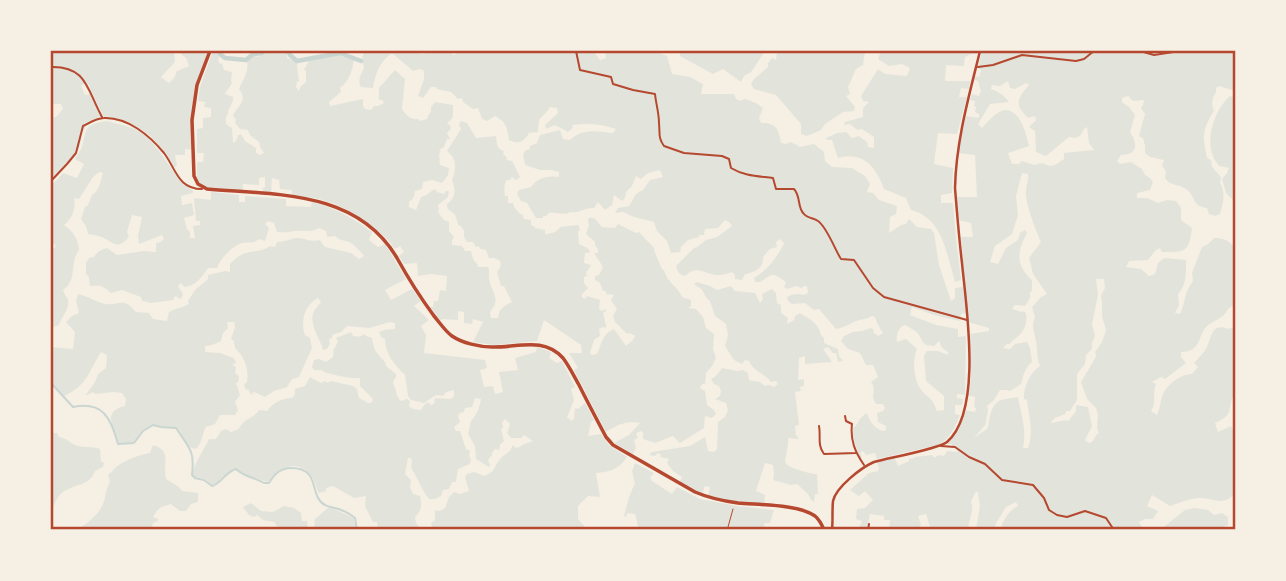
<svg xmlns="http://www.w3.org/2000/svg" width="1286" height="581" viewBox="0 0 1286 581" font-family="'Public Sans',sans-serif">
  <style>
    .green { fill: #e2e4dc; fill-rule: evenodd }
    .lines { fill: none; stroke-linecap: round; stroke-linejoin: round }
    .stream { stroke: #c9d6d2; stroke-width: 2 }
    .river { stroke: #c9d6d2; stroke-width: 4.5 }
    .path { stroke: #b5482f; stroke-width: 1 }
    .minor { stroke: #b5482f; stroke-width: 2 }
    .tertiary { stroke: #b5482f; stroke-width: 2.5 }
    .primary { stroke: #b5482f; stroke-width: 3.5 }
    .neatline { fill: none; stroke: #b5482f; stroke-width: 2.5 }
  </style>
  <rect width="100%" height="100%" fill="#f6efe4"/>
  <!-- green -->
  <path class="green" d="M51,51h123l1,11 -14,15 8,6 5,-5 3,-7 12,-5 -3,-8 -5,-4 2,-3h27l-13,39 -4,18v42l-8,-1v6h-10l2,11 -4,2c-7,-16 -20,-33 -36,-41 -10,-5 -22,-7 -33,-9l-17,-36 -6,4 4,9 5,-1 12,25c-30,8 -14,20 -28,37 -7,9 -16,17 -23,25v-62l6,-3 6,-7 -2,-5h-8l-2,4z
    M213,51h8l-3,10 3,3 1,-1 2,7 8,2 -1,9 1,2 -7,11 8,3c1,6 -5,11 -5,17l-2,3v7l6,4 1,15 3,-2 2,-6 3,-1 4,7 11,7v5l4,2 4,-2 -4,-6 -1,-5 -9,-7 -2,-5 -8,-1 -5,-6 1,-3 -3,-5c6,-10 15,-15 6,-26 4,-10 10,-17 8,-29l6,-5 5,2 7,-6h22v7l10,3c0,7 1,13 2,20l-2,1 -1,5 3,4 1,-4 6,-5v-11l-2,-1 5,-10 29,-5 16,5c-2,11 -4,20 -14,28l1,4 -12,10 1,4c11,-2 22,-5 33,-7v7l2,3 6,1 3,-4h4l6,-3 -2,-3h-3v-12l16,-18 10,9 -3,30c4,6 8,11 16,10l2,2 7,-2 1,-3 3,-5v-4l4,-5 18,3v12l-6,7 3,1 1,4 -4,4 3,6h-3l-3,8 -5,3 2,2 -2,2 1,11 9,3 -1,7 -6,8 -10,-3 -9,2 -1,7 -7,2c-1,5 0,7 -6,11v5l7,3 5,-13c6,-1 9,-6 14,-8l2,3 7,2 2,-3h3l-1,6 -10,8 1,5 -1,2 6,8 5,2v9l5,6 -2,3v5l10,1 3,5h6l2,8 4,5 1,3h10c2,4 1,7 1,11 2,15 13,20 1,34l1,6h7c1,-9 5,-12 14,-16l-8,-16h-3l-4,-14 4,-6 -1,-5 -6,-3h-5l-3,-8 -5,-1 -3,-3 -2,1 -3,-5h-6l-3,-5v-6l-3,-5 -3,-1c-1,-3 -1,-7 -3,-10 -3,-5 -8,-3 -8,-11 9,-7 9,-13 5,-24l1,-2c3,-11 4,-19 -6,-27l14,-22 -2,-4 2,-4 6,2 9,15 20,-2c1,7 0,13 8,15l-1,4 3,1 1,4 5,1 8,16 -4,3 -4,-3 -2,3h-3c-3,3 -3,11 -2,16h3v7h5l1,4 6,7h2l2,5 7,1v5l3,1 1,2 10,2v4c5,0 13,-2 15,-7l18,-2 2,4 -2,3 1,12 8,4 3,3 -1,2h-4l-1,10 7,2 -5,8 1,3 -3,1v6l4,5 -6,6v3l3,2 2,-3 13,4 -1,9 3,2 3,-2 1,2 -3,2 3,12v3l-3,-1 -4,2 1,7 -6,4 -4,13 2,2 5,-1c5,-11 5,-20 17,-25l12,17 7,-6 2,-4 -5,-3 -3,1 -12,-12 -2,-6 4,-7 -6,-9 3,-5 -8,-1v-3h-3l-3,-8 -5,-3v-4l4,-1 4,-8 -9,-14h4v-3l-3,-5v-3l-9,-8 3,-9 -1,-5 1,-2c8,-1 7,4 13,9l13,1 3,-4 18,9 3,-1 15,16 1,5 7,16 2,1c3,13 14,16 18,27l9,3v6l-3,2 8,1 7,8 3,11 8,6 -1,15 3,9 -4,8 -6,7 -1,11h-3l-2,4 5,3 2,14 7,5 2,4 -4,4 -7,-2 -1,12 -24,15 -7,-7 -18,7 -12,-4v-6l-2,-2 -5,2 2,5 -4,2 2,8 -3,6 -19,-11 15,-8 11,-12c-13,-3 -22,2 -34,9l-32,-62 4,-2 -9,-15h13l-1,-8 -37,-25 -7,21 -43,4 -21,-3 10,-20 -10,-3 -1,5 -8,-1v-11l-6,-1v9l-16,-1 -2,2 -10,-14h3l1,-6h4l2,-11 6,1 1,-15 -16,-2 -13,2 -1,-13 -13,1 -5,-8 5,-4 -4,-6 -5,3c-7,-10 -14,-16 -24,-23 -27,-20 -45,-29 -79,-30v-6l-12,-1 -1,-9 -7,-2 -1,16h-9l1,-6 2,-1v-10l-6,1v7l-16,-1 -1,8c-11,-1 -39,0 -44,-12 -2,-5 0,-12 -1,-18h6l1,-9h-7v-24l6,-1v-10l8,-1v-9l-7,-1 1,-5 -7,-1 2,-14z
    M364,51h42l18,3 7,-3h20l2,4 3,-1v-3h137l7,9 6,-2 -1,-7h49l13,5 5,18 18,3 13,7 -2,10h33l2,5 4,2 5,-2 11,4 7,5 -4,10 2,5c15,-1 18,7 20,20l5,1 5,-2 9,5 14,-3 10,8 1,9 7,6 20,1 13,8 5,8 -3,8 6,1 6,7 18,6 -1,8 -6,3 -1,16 12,-8 5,-1 3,-5 8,8 14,2 3,4 5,32 12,36 4,-3v-10l8,-1 3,26 -5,1 -1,7 -26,-6 -22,-8 -2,8 26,10 22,4v8l8,-1 -1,59 -8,-1v4l6,1 -1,6h-7v9l5,1c-5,12 -10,24 -22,30l-61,14 -2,-6 -9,2 -3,-4 -3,2 2,4 -2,1 -7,-21v-9c7,-5 4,-9 14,-15 2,8 8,16 16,18l3,-1v-4l-8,-4 -1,-9 6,-2 2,-3 -2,-4h-7l-3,-6c0,-5 2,-12 -2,-16l7,-5 -5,-12h-7l-6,-12 -12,-4 -7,-8 3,-5 9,-4 9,-1 9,-3 3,2 -1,2 5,4 5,-3c-3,-5 -6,-9 -8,-16l-3,-1c-6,4 -10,3 -16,5 -7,3 -13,7 -20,8l-17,-20 -5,1 -9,-7 -13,1 -4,-3 -1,-4c4,-3 13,-4 17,-2l4,-2 -1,-7h-3l-3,2 -5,-2 -9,3 -3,-2 2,-5c-16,-11 -12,-8 -26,0h-5l-1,-4c13,-7 24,-22 30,-35l-4,-4 -4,3 1,5 -7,2 -7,8c1,11 -7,14 -16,17h-2l-3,6 -7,-1v-4l-3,-3c-4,1 -8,3 -12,3 -15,1 -22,-12 -35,1 -6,-2 -8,-4 -9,-10l18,-18 3,-1 9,-7 11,-3 15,-11 -3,-4 -4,-2 -7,8 -13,1 -1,6h-5v2l-11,3 -7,7 -1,5 -9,1 -4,-12 -10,-10 -3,-9 -20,-5 -11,-5 -8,1 3,-5 11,-2 7,-12 7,-4 7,-10 13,-3 -3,-7 -12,3 -7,6 -5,-3 -4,10 -6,6 -1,6 -3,3 -8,-6 -2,10 -7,5 -7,-8 -4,6c-9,-1 -16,6 -24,4l-3,2c-6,0 -11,-2 -18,-1l-3,3h-3v2h-7l-9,-15 -6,-2 -4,-7 2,-4 12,-3c6,-9 17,-12 28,-10v-5l-8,-2h-11l-15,-5 -2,-11 3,-4h3l1,-4 7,-3 3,-8 20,-5 3,9 7,1c12,-12 27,-9 43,-7l3,-4c-15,-5 -27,-6 -43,-4l-1,4 -4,3 -13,-7 -9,4 -1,-4 13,-12 -1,-5 -7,-1c-9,14 -11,6 -12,25l-9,1c-5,9 -11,12 -20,7 -2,-13 -2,-17 -14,-24l-8,5 -5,-2 -4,-11 -5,1 -10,-7 -1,-4 -4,1 -7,-7 -14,-3 -1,-2h-5l-8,11 -5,-2 6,-17v-8l-4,-2 -7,2 -21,-18c-12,8 -17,21 -19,35l-12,-1c-4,-6 0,-13 3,-19l-2,-9zM905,325c4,2 11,6 13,9 7,9 3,11 16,12l5,-5 3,7 6,4v3l-10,-4h-11l-3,5 2,25 18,15v14l-7,1c-5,-13 -5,-10 -13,-18 -11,-10 -12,-33 -7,-44l-11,-10 -9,3c-1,-7 1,-15 8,-17z
    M680,51h85l-14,21 -7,4 -3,6 -18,-13 -10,5 -33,-18z
    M777,51h88l-2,14 -7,4 -8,18 2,7 -4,2 9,11 -1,4 -11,1 -18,12 -4,6 -14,6 -6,-2v-10l-25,-29 -22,-6 -3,-5 3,-5 14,-12v-4l4,-5 4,2z
    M881,51h97l-1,3h-6l-6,3 -1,9 -18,-1 -1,16h25l-1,8 -8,-1 -2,9h8l-10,37 -19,-1 -4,31 19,4 -1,25 -11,2v8h12l3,35 5,42 -6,2c-8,-27 -12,-64 -44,-72l-5,-12 -22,-9c-8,-22 -21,-38 -46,-31l-6,-18h-5l-1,-2 11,-5 9,-1 6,6 7,-2 8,6 1,5 6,1v-11l-12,-8 -5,1 -7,-6 -6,1 1,-3 18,-5v-9l6,-6 -6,-1 -2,-5 17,-27 7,5 22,2 3,-8 -8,-4 -13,2 -11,-7z
    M982,51h253v40l-16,-5 -3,2v4c-4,7 -5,11 -2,19 -6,9 -11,19 -10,29 0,5 2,12 3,18l4,2 1,7 9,10 -1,6c6,10 3,20 0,31l-5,2 -6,-2 -2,-6c-17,-3 -10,-11 -21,-19 -8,-6 -15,-2 -21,-11l1,-7 -4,-5 2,-6 -14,-3 -5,-4v-7l-2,-8 -4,-2 6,-22 -4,-6 2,-3 1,-5 -11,1 -5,-5 -6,2v4l7,5 6,8 -5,17c8,12 8,23 -9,23l-4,6 3,3 11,-2 11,7 3,6 5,3 3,4 -3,8 -13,3v5h10l11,5 9,-3 9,1 5,7v12l11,8c-3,25 -7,24 -30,24l-2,-4 -4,2 -8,10 -19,1 -3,6 15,2 8,7 6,-2 3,-11 6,-5 22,2c0,13 1,24 -8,34l1,11 -4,8 5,1c7,-15 3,-20 13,-33l-1,-8 10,-26 6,-3 6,-6c9,0 15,2 21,10l-1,26 1,30 -7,5c-5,11 -14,10 -21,17 -10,11 -6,26 -26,26v5l5,6 -21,16 -4,-2 -9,5 4,2c-4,9 1,19 -5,27l6,4c4,-8 3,-16 7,-23 5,-9 17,-18 28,-18l6,-7 -4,-4c4,-5 9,-9 12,-14 6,-12 5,-27 23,-20l4,-2 2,-6v72c-10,17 2,20 -20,30l3,9 13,-6 4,8v59c-12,15 -21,4 -37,5 -10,1 -19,5 -28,8l-18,-11 -5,11 11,5 -5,8h-8l-6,3 5,8h-143c1,-9 8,-20 17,-24l-2,-4 -10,5 -11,18 1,5h-23l3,-1 4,-23 -2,-13 -2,-2 -5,11c4,11 -4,18 -2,28h-38l-5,-16 -8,2 3,9 -3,5h-29l1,-10h-6v-4l-14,-2 -3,16h-9l4,-9 -6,-2 1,-10 8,-1 8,-8 -8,-9 -6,5 -9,-6 19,-17 9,-2 1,-3 -2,-6 17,-5 4,9 11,-5v-3l3,1 3,-2 17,-2 2,3 4,-3 6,1 3,-5 10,1 1,-4 -6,-2v-2h-6l8,-9 11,-25 10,2 1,-4 -2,-1 1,-10 -7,-2 3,-17 -1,-44 19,-3v-3l-21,-6 -7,-85h12l-2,-14 -13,-3 -1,-23h20l-2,-42 -18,-2 9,-37 13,2v-4l-4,-2 1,-5 -2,-1 1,-5 -5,-1 2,-6 7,2 2,-5 -3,-10 -4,-1 1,-4 4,1 2,-7 -3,-2zM1008,81l2,7 5,1 11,-6 3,2c-11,13 -16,19 -1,33l7,-2 1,4 -7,7 6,4 1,21 10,4 23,-19 6,1 5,-2 4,-7 3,-2 2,16 5,7 -30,3v6l-9,6 -5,1 -8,-3 -8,2 -12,-4 -3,3h-7l-4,-11 21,-7c-3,-12 -8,-36 -24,-36 -9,1 -17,12 -23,18l-4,-4 12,-20 19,-2c-4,-6 -11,-11 -18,-13l1,-4 8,1zM1022,173l6,1c1,7 -2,10 -2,17 -1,13 10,39 15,51l-12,16 4,16 14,20 -6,3 -9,10 3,10c-4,9 -1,14 1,24 2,10 0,15 4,25 -10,6 -17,22 -16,33l3,1c2,18 7,31 1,48h-5c4,-18 -2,-34 -5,-51 -4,1 -8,1 -12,2 -15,1 -16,17 -18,29l-14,10 12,-14c-1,-7 4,-12 1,-18l7,-6 6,-10h7l3,1 11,-7c2,-8 4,-16 11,-22l-2,-14 -3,-6 -12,2 -5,5 -7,-1 4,-4h3l2,-3c10,-6 16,-15 14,-27l-2,-3 -2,1 -10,-3 3,-4 10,1 5,-8v-6l2,-1v-11c-17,-16 -15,-28 -5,-47l-2,-3 -5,3 -2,7 -12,8 -8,16 -8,-2 5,-16 17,-12 6,-19 -2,-19zM1096,279h8l1,9 -4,8 1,7v13l4,14 -4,12 -7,10 1,4c-4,9 -10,17 -15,26l6,17 9,9 2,7 -1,13 2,5 -2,1 -5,8 -3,1 -4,-3 7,-14 -4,-19 -12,-2v6l-8,10 -3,-1 -13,3 -1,-1 4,-4 10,-4 1,-3h4l7,-11v-26l8,-10 1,-9 6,-6v-6l3,-7 -3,-12 6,-29z
    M1230,96l5,2v104l-9,-9 -4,-14 5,-6 2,-5 -10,-2c-2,-3 -5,-6 -6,-10 -8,-18 2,-47 17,-60z
    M106,121c11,3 26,5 36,12 21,16 29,43 51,58v2l-12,3 1,9 10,-2 2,12 -10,3 3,11 3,3v6h5l-2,-12 7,-1v-4h-4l-2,-23 17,2v-8l28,3v7h6v-6l41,3v7l25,1 1,-5c24,6 41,16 60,30l-3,8 9,7 7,-3 21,35 -21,11 6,10 21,-11 9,12 -7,5 15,14 -8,6 5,9 -2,18 61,7 2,8 -7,2 4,17 9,-1 2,8 8,-2 -4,-20 19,-2 -3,-12 21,-6 1,-5 14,5 -2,6 8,5 5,-2 13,26 -4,2 3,11 -7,17 5,4 2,-3 1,-10 3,1 7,-6 9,17 -3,2 -3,14 13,-2 8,11 18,12c-8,12 -17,15 -31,16l4,24 -12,-1 -10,10v13l7,8v3h-152l-2,-7 4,-3v-10l5,1 5,-3 4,-11 5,-5 6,2 9,-3 -4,-13 2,-4 7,-2 10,4c13,-5 9,-9 17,-18 5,-5 9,-5 12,-13l3,3 4,-1 2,-2 11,-4 -9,-6 -3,3h-10l-4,-5 3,-9 -5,-5 -3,4 1,5 -2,1 3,12 -4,4 -1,5 -4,-1 -3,4v2l-4,5 2,5 -1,2 -13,-8 -1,-13 -7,-12 3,-13c5,-5 9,-14 10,-22l-6,-1 -3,9 -7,1 -1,4 -4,1 -2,3 2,6 -6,5 2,4h4l6,18 4,2 -1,5 2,3 -1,5 -12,5 -2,13h-4l-3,7 -6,1 -2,6 -6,3h-6c-8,-10 -11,-21 -18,-31l1,-7 -1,-3h-3l-3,16 6,6 -1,7 3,7 7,2c2,9 2,15 -5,21l1,6 3,4 -1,3h-40l-1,-8h-4l-8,-16 1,-10 -12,2 -21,-12 -7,2v3l-7,2c-3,-6 -5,-16 -11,-21 -13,-12 -32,-3 -40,10l-25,-7 -7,-7c-11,4 -15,14 -24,17l-7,-6 -8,-2 -2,1 -3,-3c4,-15 10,-22 17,-36h7l5,-8 5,-2 5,3c10,-3 7,-4 12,-9 6,-6 11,-5 16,-13l8,1c6,-8 15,-13 25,-13l3,-4v-5l10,-3 5,-9 11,6 4,-2 3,2 3,-2 22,5 4,3 2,9 9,5 4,-1 1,-3 -13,-13v-8c-8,1 -31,-3 -39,-8h-7l-2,-3 2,-7 5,-1 7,3 7,-5 1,-9h1l3,-7 -2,-3 15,-6 2,4c5,1 7,1 11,-2l2,2 6,2c2,13 4,14 13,24l1,4 10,8v4l-2,1 -1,5c4,5 2,12 8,17l6,-2 3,2 -1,5 4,3 8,1 3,-5 4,-3 3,3 3,-1 1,-6 16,1 3,-3v-6l-8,2 -3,4 -7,-1 -12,8 -13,-3 -3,-4 -3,-21c-11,-11 -20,-21 -20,-36l-4,-2 -2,-5 5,-2 11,-1v-6l-5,-1 -21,6 -22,-2 -6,6 -9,3v3l-3,1 1,5 -3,5 -4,1c-3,-12 -15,-26 -9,-39 2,-3 5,-6 7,-9l-3,-4c-13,7 -18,22 -13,37l5,3 2,10 -13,29 -7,2 -5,8 -13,4 -9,6 -11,-5 -3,3 -3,-6 -2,1 -2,-6 3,-2c2,-13 -3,-26 -12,-34l-1,-7 -3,-2 4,-12 -1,-5h-7l1,6 -5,5 -2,8 -9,4 -7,1v6l15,1 14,5 2,5 -4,2 4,2 -1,6 4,3 -1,6 -3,2 2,1 3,10 -5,7 3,8 -3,5h-15l-5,9 -9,3c-4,6 -4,19 -11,22l-8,-3 -11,-18 -15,-1 -8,-2 -10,6 -9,12 -16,1c-4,-17 -17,-32 7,-38l1,-7 -4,-6 -9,-1 -18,2 -2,-2 -8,4 10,-14 3,-8 8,-6 1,-13 -6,-3c-12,19 -14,34 -37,44l-13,-13v-36l22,2 2,-17 -9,-10 6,-6 7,-3 -3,-12 2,-7c10,2 18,8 27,10 15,2 18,-8 31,8l13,1 4,6 14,2 2,-9c7,-4 13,-4 20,-8l-1,-3 7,-11 13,-11v-4l17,-4 5,1v-8c4,-4 10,-10 16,-11 9,-3 16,-1 24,-7l5,1 2,-5c8,0 12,-3 19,-4 9,-1 14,5 24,2l5,7 26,6 8,6 5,-3c-5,-6 -8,-10 -15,-14 -5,-2 -9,-1 -14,-6l-8,1 -1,-6 -7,-3c-9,5 -15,2 -24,3 -7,1 -11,2 -18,1l-3,-9 -6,-2 -3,3 4,4 -4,13 -6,-2c-8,6 -9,2 -17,4 -11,4 -21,15 -25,25h-9c-6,9 -12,18 -24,19l-3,-4 -3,3 5,8 -2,5 -6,-3 -2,4 -22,3 -9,-2 -1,-4 -19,-7 -11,3c-7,-7 -11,-8 -21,-7l-1,-9 -3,-3v-11l3,-5 5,-1c4,-6 7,-7 13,-9l10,7 27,-4 12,1v-9l4,-1 4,-3 -2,-4 -23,9 -1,-8 4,-19 -10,-2 -5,17 2,5c-10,10 -11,9 -22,3 -5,-4 -13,-5 -19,-6l-2,-8 -5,-7 4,-12 3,-2 4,-10c7,-3 9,-15 11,-22l-4,-1 -6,5 -14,22 -5,-1c2,10 -1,20 -10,27 10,7 14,14 15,25 -10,13 -1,30 -16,40 1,4 4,7 5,10 2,9 -7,17 -9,25l-8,3c2,-8 0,-15 2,-24l-2,-55 5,-2 -5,-8v-45l1,-5 -1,-3 12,-13 14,5 7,-14 -9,-5c3,-5 7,-10 8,-16 4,-18 4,-18 23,-22z
    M697,282l13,4 7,4 14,-4 4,5 20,2 5,10 3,-4 -1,-5 10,-5 4,4 1,10 4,2v8l7,5 -1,6 7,-4 1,-4 5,-3c10,7 18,9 21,22l3,3v5l14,6 1,7 4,5 -5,1 -2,-9h-3l-5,-6 -5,2 9,13 -27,2v-8l-6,2 -1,22 6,-1v7l-4,1 1,4 -6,1 4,33 -4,1 1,9 3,4 -11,-1c1,6 -3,22 -3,24 2,6 26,12 32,12l1,20h-3l-1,8 -3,-2 -3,-6 -11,-10 -6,1 -18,-5 1,-6 -1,-9 -8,-2 -9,28 9,4 -1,11 -56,-9 2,-10 -5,-1 -3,9 -23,-12 3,-6 -9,-6 -6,-8 2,-4 -9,-2 1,-2 -3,-2 -3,3 -6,-1 3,-3 38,-6 15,-9 3,14 6,1 3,-3 1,-27 7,-5 3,-7 -2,-7 -11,-4 5,-3 1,-5 -2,-5 -5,-2 -3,-5 5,-3 6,-8 15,3 6,-1 5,3 1,7 11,2 5,4 4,-1 5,2 4,-3 -2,-3 -5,1c-7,-9 -17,-10 -22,-21l-4,-1 -3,4 -8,-4 -9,-14 3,-11 -2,-11 -11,-8 -5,-15c-6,-4 -5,-9 -10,-13 -2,-1 -4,-2 -6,-4z
    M51,429l3,4h3l2,4c7,1 10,5 16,8 8,3 17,1 25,4l1,12 3,2 -1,4 -8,4c-5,15 -21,13 -32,21 -6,4 -9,14 -12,20z
    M153,445c20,6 9,19 13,34l13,8 3,4 16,2v9l-7,2 -5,7h-6l-9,-7c-9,3 -13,3 -18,13l5,2v2l-5,2 -2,7h-74c12,-8 24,-16 28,-32 1,-6 2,-10 5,-17l-2,-6c3,-2 5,-5 8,-8 7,-6 25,-13 34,-14z
    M635,463l19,10 -4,5 2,3 20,13 5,-7 23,12 37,7 37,4 -4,13h-6l1,7h-126l-4,-16 -6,-1 -2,1 -1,3 -2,-1c3,-10 5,-22 11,-32l-3,-13z
    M251,503l10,8 12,1 11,-6 10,2 7,5 1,8h5l1,9h5l2,-7 -1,-3 15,-13 25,11 2,12h-76l-6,-8 -11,-2 -6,-5 -3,2 -5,-2 -6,-8z
    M1194,508l14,2 6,5 8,-2 6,4v8l-12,5h-56l25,-20z"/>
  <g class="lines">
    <!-- stream -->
    <path class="stream" d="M51,383l22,24c30,-6 38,11 45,37l16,-1 9,-12 10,-6 8,2 15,1c13,20 19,22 16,47l3,3 9,2 8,6c10,-3 13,-14 24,-17 8,8 18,8 28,14h5c5,-9 12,-15 22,-15 31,0 17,28 34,37 3,2 7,2 10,3 8,2 14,5 20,10l2,12"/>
    <!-- river -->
    <path class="river" d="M221,51l-1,3 5,4 21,2 7,-6 9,-1 2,-2
      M288,51l2,4 7,6 43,-8 21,8"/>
    <!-- path -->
    <path class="path" d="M730,530l-2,-3 5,-18"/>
    <!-- minor -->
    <path class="minor" d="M576,51l4,19 31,7 2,7 20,6 22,4c1,10 4,19 4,29 1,10 -1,15 5,23l20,7 38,3 7,3 2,9c13,8 27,8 42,10l3,11h18c7,7 3,19 10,25 3,4 10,4 14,7 9,6 17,29 23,38l13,1 19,28 11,9 83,23
      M1140,51l14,4 26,-4
      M51,67c36,-1 36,23 51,50
      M978,67l15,-2 29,-10 54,6 8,-2 10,-8
      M51,181l16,-17 9,-11 7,-27c6,-3 14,-8 21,-8 24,-1 46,18 60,35 12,16 14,36 38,36
      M845,416l1,5 6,3c-2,16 3,28 12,41
      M819,426c2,10 -2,19 5,28l32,-1
      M941,446l14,1 14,10 16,7 17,16 31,5 11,13 5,12 8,5 10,2 18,-6 21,7 8,12
      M868,530l1,-6"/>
    <!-- tertiary -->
    <path class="tertiary" d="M832,530c1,-9 0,-20 1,-29 3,-14 29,-34 41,-39 14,-4 65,-13 73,-20 36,-31 19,-136 15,-179 -3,-25 -5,-50 -7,-75 1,-47 14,-92 25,-137"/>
    <!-- primary -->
    <path class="primary" d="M210,51l-13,34 -5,35 2,56 4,8 9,5c69,6 150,1 190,69 11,20 23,39 37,58 6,7 11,15 18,20 10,7 28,11 40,11 25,1 51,-11 71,11 6,8 11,18 16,27 9,18 18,35 27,52l7,8 82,47c14,6 28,9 43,11 21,2 60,1 77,13 5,4 7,9 9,14"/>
  </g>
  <!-- border -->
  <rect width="1286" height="581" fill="none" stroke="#f6efe4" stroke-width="105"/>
  <rect x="52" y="52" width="1182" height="476" class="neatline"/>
</svg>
